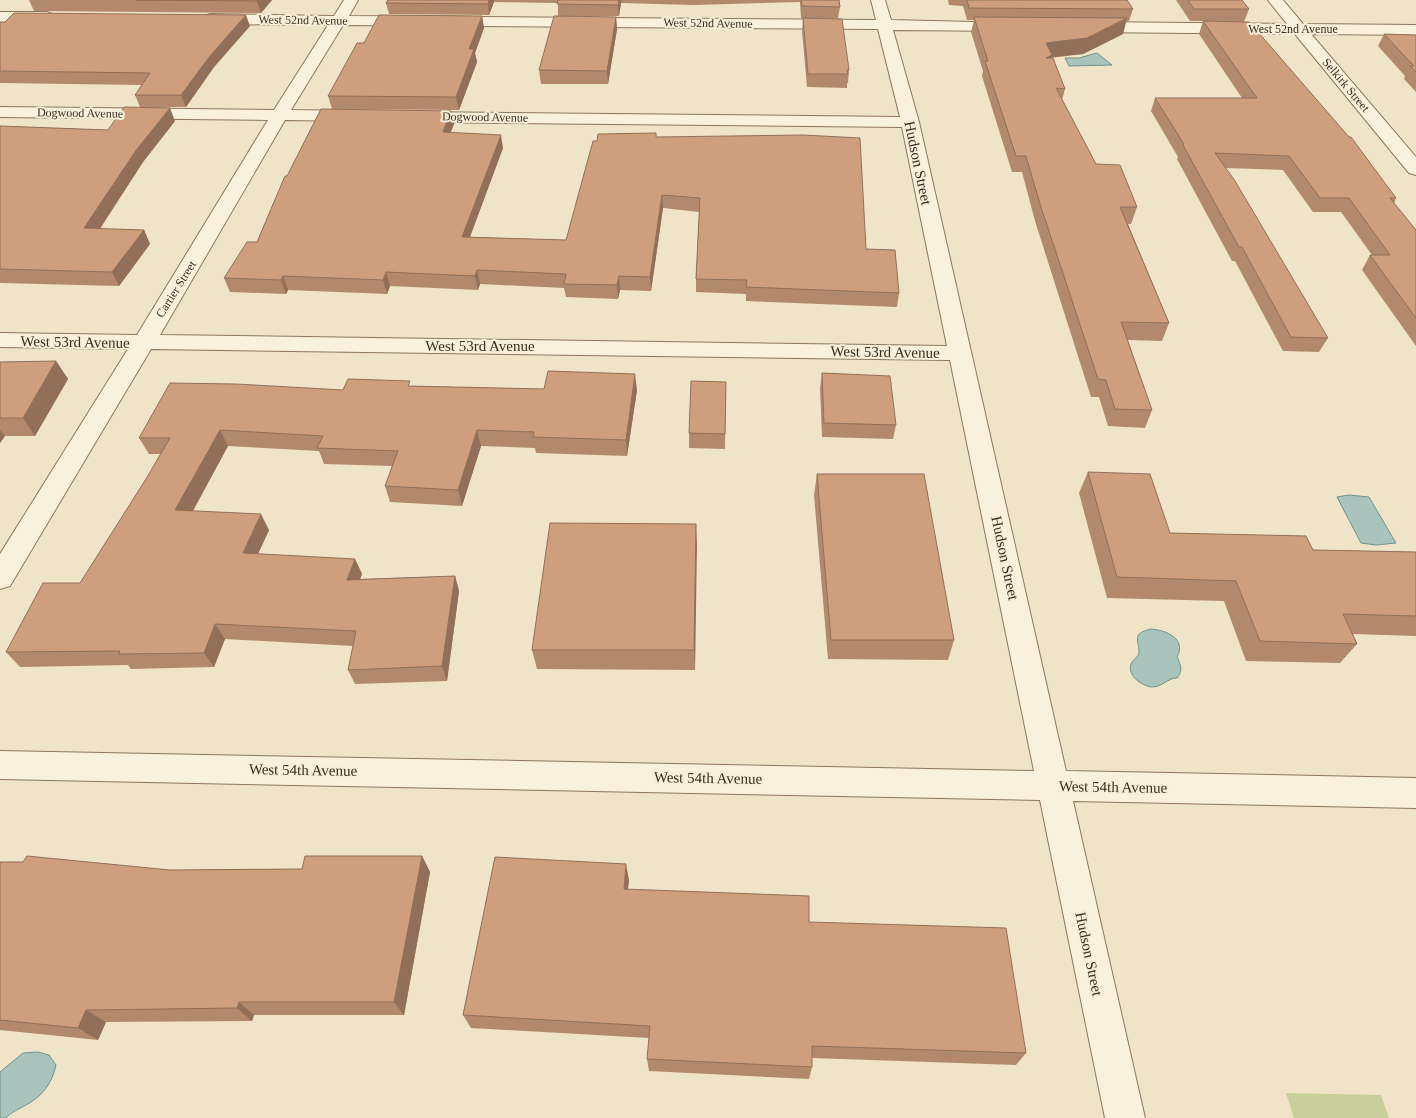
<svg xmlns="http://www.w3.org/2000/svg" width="1416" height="1118" viewBox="0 0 1416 1118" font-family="'Times New Roman',serif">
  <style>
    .green { fill: #c9cf9b }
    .water { fill: #a9c4bc; stroke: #6f938a }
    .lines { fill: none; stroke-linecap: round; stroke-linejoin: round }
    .street-casing { stroke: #8d765c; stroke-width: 2 }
    .street { fill: #faf1dc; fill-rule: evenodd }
    .wall { fill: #b2896c }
    .shaded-wall { fill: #916f58 }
    .building { fill: #cf9f7d; stroke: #916f58 }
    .labels { text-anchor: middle; stroke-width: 4; stroke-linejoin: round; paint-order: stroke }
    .far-street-label { font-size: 12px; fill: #3d2e20; stroke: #f7eed8 }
    .street-label { font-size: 15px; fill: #3d2e20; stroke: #f7eed8 }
  </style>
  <rect width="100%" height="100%" fill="#f0e4c8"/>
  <!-- green -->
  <path class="green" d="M1286,1093l95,2 8,23h-95z"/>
  <!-- water -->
  <path class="water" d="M1097,53l15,12 -43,1 -4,-8h14z
    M1349,495l20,2 27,46 -20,2 -15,-2 -24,-46z
    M1151,629c15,1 36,10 26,28 4,8 6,14 0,21 -10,0 -14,9 -25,9 -10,-1 -25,-11 -21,-23 2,-5 8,-7 8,-12 0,-13 -8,-18 12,-23z
    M38,1052l11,3 7,10c-4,18 -13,31 -30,40 -7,4 -15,7 -20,13h-6v-46l23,-19z"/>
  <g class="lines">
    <defs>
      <path id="street" d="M344,0h14l-9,16 527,4 -5,-20h14l6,20 124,3 3,3 -3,3 -5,2 -117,-1 26,92 147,649 350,7v30l-343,-7 72,317h-40l-65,-318 -1040,-21v-28l1034,20 -84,-411 -799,-11 -141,237 -10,3v-35l128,-205 -128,-2v-14l137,2 131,-215 -268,-3v-10l274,3 54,-85 -118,-1 -5,-2 -3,-3 3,-3 5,-2 124,2zM343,25l535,4 22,88 -486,-5 -6,1 -3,4 3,4 6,1 488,5 45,219 -787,-11 125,-215 71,1 6,-1 3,-4 -3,-4 -6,-1 -65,-1z
        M1268,0h15l20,24 113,1v10l-105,-1 105,123v18l-7,-2 -114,-139 -207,-2 -5,-2 -3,-3 3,-3 5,-2 199,2z
        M0,12h47l5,2 3,3 -3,3 -5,2h-47z"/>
    </defs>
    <!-- street casing -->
    <use href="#street" class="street-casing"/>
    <!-- street -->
    <use href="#street" class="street"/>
  </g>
  <!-- wall -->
  <path class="wall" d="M29,0h243l-11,13 -227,-2z
    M388,0h451l1,7 -2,11h-37l-1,-16 -106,3 -73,-2 -2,13h-61v-13l-64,-1 -5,13 -100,-1 -3,-11z
    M948,0h179l6,9 -4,12h-3l-3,13 -40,20 -32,4 14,31 -3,11 34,64 41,43 -6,17h-3l41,99 -7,18 -34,-1 24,70 -7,18 -37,-2 -9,-29h-8l-56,-176 -13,-49h-10l-30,-96 1,-5 -12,-39 3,-12h-7l-4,-14 -14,-1z
    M1176,0h66l7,9 -5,13 5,10 147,166 -2,5 22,27v116l-54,-76 8,-15h2l-31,-43h-28l-30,-42 -58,-2 103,170 -9,14 -36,-1 -48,-90h-3l-55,-102 1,-2 -27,-46 4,-13h87l-43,-64 4,-13h-13z
    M482,16l2,12 -9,25 2,9 -18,48 -127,-1 -4,-13 36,-53z
    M616,17l1,12 -9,55h-67l-2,-14z
    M803,18l46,52 -1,13h-1v5l-40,-1 -5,-56z
    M0,22l250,4 -36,41 -28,40h-46l-5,-12 7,-10 -142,-2z
    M1384,34l32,1v57l-12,-13 1,-3 -27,-30z
    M451,111l3,13 -4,8 53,16 -33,89 96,3 90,-103 210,112 33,44 -2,14 -151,-6v-7l-50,-2v-13l3,-67 -36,-4 -12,83 -31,-1 -2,9 -52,-2 -2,-9 -84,-4 -2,6 -88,-4 -3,8 -99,-4 -2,4 -56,-2 -6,-14 33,-36 30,-66z
    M175,121l-32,41 -43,67 44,1 6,14 -31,42 -119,-3v-157l108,4z
    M56,361l12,18 -33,57h-30l-5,7v-81z
    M822,373l74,52 -3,14 -71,-2 -2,-49z
    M726,382l-1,67 -36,-1v-15z
    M411,386l133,3 93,1 -10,66 -91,-3 -1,-5 -54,-2 -19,60 -72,-4 -5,-16 7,-20 -68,-2 -5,-13 -91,-5 -35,65 76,19 -11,24 97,5 7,15 -2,5 95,-3 4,15 -12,90 -92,3 -7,-14 5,-24 -128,-7 -11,28 -83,2 -3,-4 -108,2 -14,-15 74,-69 66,-104 15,-25h-12l-10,-16 204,-48z
    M1088,472l82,61 143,17 103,2v84l-63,-2 4,10 -17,19 -94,-2 -22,-60 -117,-3 -28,-105z
    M817,474l137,166 -6,20 -120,-1 -14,-164z
    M696,524l-1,146 -158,-1 -5,-19z
    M422,856l8,16 -26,143h-150l-2,6 -146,1 -8,18 -98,-10v-168l170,8 132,-1z
    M629,880l-1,9 181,33 217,131 -10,12 -204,-7v9l-3,12 -160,-8 -2,-12 2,-21 -178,-10 -8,-13z"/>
  <!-- shaded-wall -->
  <path class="shaded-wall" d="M258,0h14l-11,13 -4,-12z
    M489,0h5v2l-5,13 -1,-11z
    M619,0h2v3l-2,13 -1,-11z
    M246,15l4,11 -36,41 -28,40 -5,-12 29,-39z
    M482,16l2,12 -9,25 2,9 -18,48 -3,-13 13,-48z
    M616,17l1,12 -9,55 -1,-13z
    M1127,18l-4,16 -40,20 -32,3 -3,14 -2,-28z
    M170,108l5,13 -32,41 -52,80 -7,-14 53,-79z
    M451,111l3,13 -8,21 -3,-13z
    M501,135l2,13 -38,102 -3,-13z
    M662,195l1,13 -12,83 -1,-14z
    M144,230l6,14 -31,42 -7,-14z
    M477,270l3,14 -2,6 -3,-14z
    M386,272l4,14 -3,8 -4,-14z
    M283,276l5,14 -2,4 -5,-14z
    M619,276l1,14 -2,9 -1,-14z
    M56,361l12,18 -33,57 -12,-18z
    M635,374l2,16 -10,66 -1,-16z
    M0,430l5,6 -5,7z
    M220,430l8,16 -43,79 -10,-15z
    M477,430l4,16 -19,60 -4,-16z
    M261,514l8,16 -18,39 -8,-16z
    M696,524l1,21 -2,125 -1,-20z
    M355,559l7,15 -8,21 -7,-15z
    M455,576l4,15 -12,90 -5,-15z
    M215,624l10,15 -11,28 -10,-14z
    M422,856l8,16 -26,143 -10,-13z
    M626,864l3,16 -3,25 -2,-16z
    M239,1002l15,13 -2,6 -15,-13z
    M86,1010l20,12 -8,18 -20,-12z"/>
  <!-- building -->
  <path class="building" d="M136,0h122l-1,1z
    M388,0h101l-1,4 -102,-1z
    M558,0h61l-1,5 -61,-1z
    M801,0h38l1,7 -38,-1z
    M967,0h160l6,9 -164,-1z
    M1188,0h54l7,9h-55z
    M14,13l232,2 -36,41 -29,39h-46l15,-22 -150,-2v-49h5z
    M379,15l103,1 -13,33h5l-18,48 -128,-1 29,-53h7z
    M554,16l62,1 -9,54 -68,-1z
    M974,17l153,1 -40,20 -41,5 6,12 -6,3h7l12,31 -9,-1 40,76 24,1 17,42h-17l49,116 -48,-1 31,88 -37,-1 -9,-29 -8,-1 -58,-175 -14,-48h-10l-31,-95h3z
    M803,18l39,1 7,51h-2l1,4h-40z
    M1203,21l46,1v10h9l91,105h2l45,61h-6l26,32v88l-46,-63h20l-41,-57h-29l-31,-42 -74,-3 20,28 93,157 -37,-1 -49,-90h-3l-56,-102 1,-1 -29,-46h102z
    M1384,34l32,1v37l-6,-6h4z
    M124,107l46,1 -33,41 -53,79 60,2 -32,42 -112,-3v-143l108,4z
    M321,109l130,2 -8,21 58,3 -39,102 104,3 27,-99h4l1,-7 58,-1v4l147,-2 57,3 6,111 29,1 4,43 -153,-6 1,-7 -51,-1 4,-81 -38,-3 -12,82 -31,-1 -2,9 -53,-1 2,-10 -89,-4 -2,6 -89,-4 -3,8 -100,-4 -2,4 -57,-2 23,-36h10l28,-66h2z
    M56,361l-33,57h-23v-56z
    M548,371l87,3 -9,66 -93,-3 1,-5 -57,-2 -19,60 -73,-4 13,-35 -81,-3 6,-12 -103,-6 -45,80 86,4 -18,39 112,6 -8,21 108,-4 -13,90 -94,4 8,-39 -141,-7 -11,29 -85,1 1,-3 -114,1 37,-69h37l66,-104 24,-41h-31l31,-55 66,1 107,6 5,-11 62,2 -2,5 136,3z
    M822,373l68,3 6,49 -72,-2z
    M691,381l35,1 -1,52 -36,-1z
    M1088,472l62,2 20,59 136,3 7,14 103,2v64l-73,-2 14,30 -97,-3 -24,-60 -119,-4z
    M817,474h107l30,166h-123z
    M550,523l146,1 -2,126h-162z
    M27,856l143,14 132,-1 3,-13h117l-28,146h-155l-2,6 -151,2 -8,18 -78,-8v-158h23z
    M495,857l131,7 -2,25 185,7v26l197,6 20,125 -214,-7v21l-165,-8 3,-33 -187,-11z"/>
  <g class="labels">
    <!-- far-street labels -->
    <g class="far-street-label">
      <text transform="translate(303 20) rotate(1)" y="4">West 52nd Avenue</text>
      <text transform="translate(708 23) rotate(1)" y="4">West 52nd Avenue</text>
      <text x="1293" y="33">West 52nd Avenue</text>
      <text transform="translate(1346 85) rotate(50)" y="4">Selkirk Street</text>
      <text transform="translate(80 113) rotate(1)" y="4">Dogwood Avenue</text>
      <text transform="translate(485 117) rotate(1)" y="4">Dogwood Avenue</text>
      <text transform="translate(176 289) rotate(-58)" y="4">Cartier Street</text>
    </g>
    <!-- street labels -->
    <g class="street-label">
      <text transform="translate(918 163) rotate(78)" y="5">Hudson Street</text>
      <text transform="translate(75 342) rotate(1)" y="5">West 53rd Avenue</text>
      <text x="480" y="351">West 53rd Avenue</text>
      <text transform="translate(885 352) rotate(1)" y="5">West 53rd Avenue</text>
      <text transform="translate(1005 558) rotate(78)" y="5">Hudson Street</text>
      <text transform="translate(303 770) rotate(1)" y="5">West 54th Avenue</text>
      <text transform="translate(708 778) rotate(1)" y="5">West 54th Avenue</text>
      <text transform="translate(1113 787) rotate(1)" y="5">West 54th Avenue</text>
      <text transform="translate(1089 954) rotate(78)" y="5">Hudson Street</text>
    </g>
  </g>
</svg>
